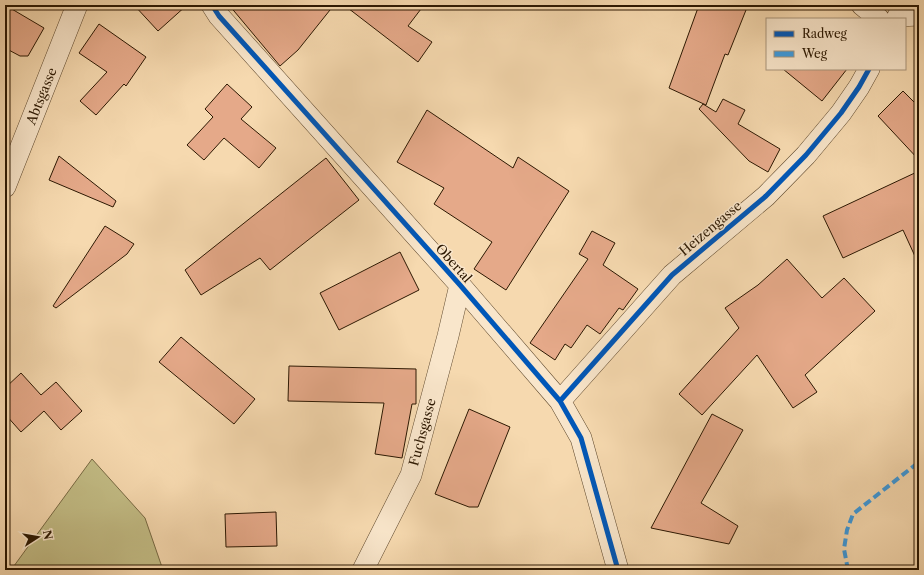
<svg xmlns="http://www.w3.org/2000/svg" width="924" height="575" viewBox="0 0 924 575" font-family="'Libre Caslon Text',serif">
  <style>
    .green { fill: #c3bd86; stroke: #786a44 }
    .building { fill: #e5a989; stroke: #2c1802 }
    .lines { fill: none; stroke-linecap: round; stroke-linejoin: round }
    .minor-casing { stroke: #5e482d; stroke-width: 22 }
    .minor { stroke: #f9e6cb; stroke-width: 21 }
    .quiet { stroke: #3d9add; stroke-width: 4; stroke-dasharray: 8 4; stroke-linecap: butt }
    .cycleway-casing { stroke: #f9e6cb; stroke-width: 8 }
    .cycleway { stroke: #0057b8; stroke-width: 5 }
    .labels { text-anchor: middle; stroke-width: 3; stroke-linejoin: round; paint-order: stroke }
    .street-label { font-size: 13px; fill: #2c1802; stroke: #f9e6cb }
  </style>
  <rect width="100%" height="100%" fill="#f6d9af"/>
  <filter id="stains"><feTurbulence type="fractalNoise" baseFrequency=".005" numOctaves="4"/><feColorMatrix values="0 0 0 0 .2 0 0 0 0 .09 0 0 0 0 .02 0 0 0 .5 -.17"/></filter>
  <radialGradient id="worn" r=".72"><stop offset=".6" stop-color="#630" stop-opacity="0"/><stop offset="1" stop-color="#630" stop-opacity=".3"/></radialGradient>
  <!-- green -->
  <path class="green" d="M92,459l53,59 18,52h-152z"/>
  <!-- building -->
  <path class="building" d="M5,5l39,23 -16,28h-8l-15,-8z
    M134,5h53l-29,26z
    M229,5h105l-36,45 -18,16z
    M344,5h80l-16,21 24,16 -14,20z
    M699,5h49l-20,50 -3,-1 -19,51 -37,-17z
    M99,24l47,33 -20,29 -2,-2 -28,31 -16,-14 27,-29 -28,-19z
    M783,69h64l-25,32z
    M227,84l25,23 -11,12 35,29 -17,20 -35,-30 -20,22 -17,-15 26,-28 -8,-8z
    M903,91l16,16v53l-41,-44z
    M723,99l22,11 -7,14 42,25 -12,23 -19,-11 -50,-52 4,-5 13,8z
    M427,110l86,58 5,-11 51,34 -63,99 -32,-21 18,-27 -58,-38 10,-16 -47,-26z
    M59,156l57,45 -3,6 -64,-27z
    M326,158l33,42 -89,70 -10,-12 -59,37 -16,-25z
    M919,171v94l-16,-35 -60,28 -20,-42z
    M105,226l29,18 -7,10 -71,54 -3,-2z
    M592,231l23,12 -12,22 35,24 -15,21 -4,-2 -19,26 -13,-9 -16,23 -6,-4 -10,16 -25,-17 58,-84 -9,-5z
    M400,252l19,38 -80,40 -19,-37z
    M787,259l35,39 22,-20 31,33 -70,64 12,17 -24,16 -36,-53 -55,60 -23,-21 60,-66 -14,-20 33,-23z
    M181,337l74,62 -21,25 -75,-62z
    M289,366l127,3v35h-4l-10,54 -27,-4 9,-51 -96,-2z
    M21,373l20,22 15,-13 26,29 -21,19 -17,-19 -23,21 -16,-18v-26z
    M469,409l41,18 -32,80h-9l-34,-13z
    M712,414l31,16 -42,73 37,23 -9,18 -78,-16z
    M276,512l1,34 -51,1 -1,-33z"/>
  <g class="lines">
    <defs>
      <path id="minor" d="M212,5l7,11 241,269 100,116 21,37 37,132
        M862,5l17,14
        M898,16l21,-1
        M5,187l72,-182
        M560,401l112,-126 94,-79 40,-41 35,-42 18,-26 10,-18
        M363,570l48,-95 37,-139 12,-51"/>
    </defs>
    <!-- minor casing -->
    <use href="#minor" class="minor-casing"/>
    <!-- minor -->
    <use href="#minor" class="minor"/>
    <!-- quiet -->
    <path class="quiet" d="M848,570l-4,-21 3,-19 6,-16 66,-52"/>
    <defs>
      <path id="cycleway" d="M212,5l7,11 241,269 100,116 21,37 37,132
        M560,401l112,-126 94,-79 40,-41 35,-42 18,-26 10,-18"/>
    </defs>
    <!-- cycleway casing -->
    <use href="#cycleway" class="cycleway-casing"/>
    <!-- cycleway -->
    <use href="#cycleway" class="cycleway"/>
  </g>
  <g class="labels">
    <!-- street labels -->
    <g class="street-label">
      <text transform="translate(41 96) rotate(-68)" y="5">Abtsgasse</text>
      <text transform="translate(710 228) rotate(-40)" y="5">Heizengasse</text>
      <text transform="translate(454 263) rotate(48)" y="5">Obertal</text>
      <text transform="translate(422 432) rotate(-75)" y="5">Fuchsgasse</text>
    </g>
  </g>
  <!-- margin -->
  <rect width="924" height="575" fill="none" stroke="#f6d9af" stroke-width="20"/>
  <rect x="6" y="6" width="912" height="563" fill="none" stroke="#2c1802" stroke-width="2"/>
  <rect x="10" y="10" width="904" height="555" fill="none" stroke="#2c1802"/>
  <!-- legend -->
  <rect x="766" y="18" width="140" height="52" fill="#f9e6cb" stroke="#a7947b"/>
  <rect x="774" y="31" width="20" height="6" fill="#0057b8" stroke="#a7947b"/>
  <text x="802" y="38" font-size="12" fill="#2c1802">Radweg</text>
  <rect x="774" y="51" width="20" height="6" fill="#3d9add" stroke="#a7947b"/>
  <text x="802" y="58" font-size="12" fill="#2c1802">Weg</text>
  <!-- north arrow -->
  <g transform="translate(38 537) rotate(78)" stroke="#f9e6cb" stroke-width="3" paint-order="stroke">
  <path d="M0-3L7 15L0 10L-7 15Z" fill="#2c1802"/>
  <text y="-6" font-size="11" font-weight="bold" text-anchor="middle" fill="#2c1802">N</text>
  </g>
  <rect width="100%" height="100%" filter="url(#stains)"/>
  <rect width="100%" height="100%" fill="url(#worn)"/>
</svg>
